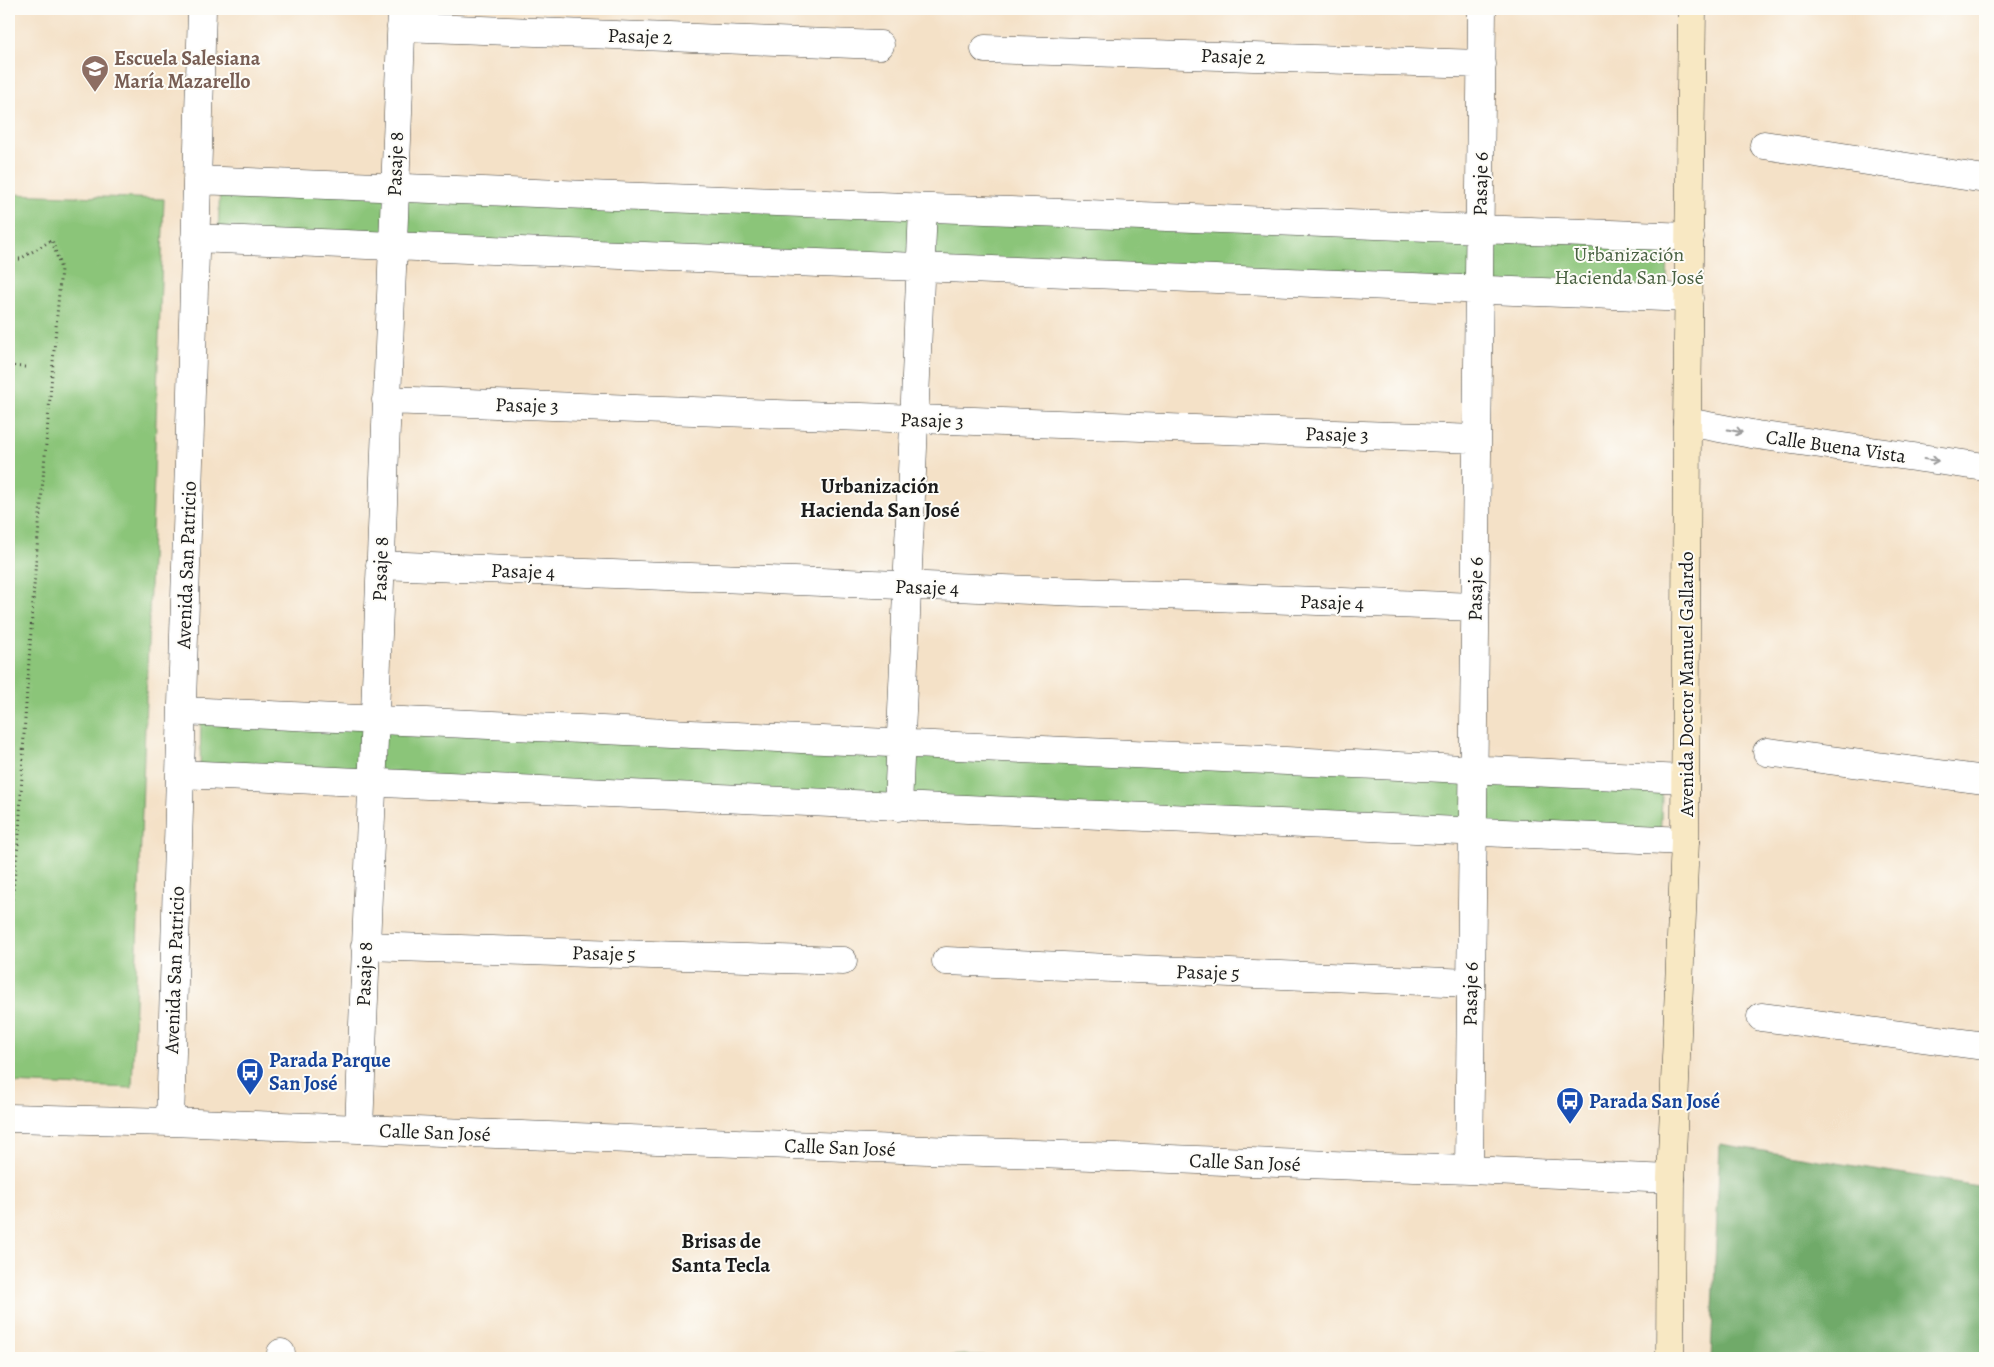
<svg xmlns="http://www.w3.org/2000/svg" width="1994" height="1367" viewBox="0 0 1994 1367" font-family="Alegreya,serif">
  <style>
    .green { fill: #8bc579; stroke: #54704a }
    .forest { fill: #70aa69; stroke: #466342 }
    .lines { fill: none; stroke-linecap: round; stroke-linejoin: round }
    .street-casing { stroke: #3c3a36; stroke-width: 29 }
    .secondary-casing { stroke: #3c3a36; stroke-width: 29 }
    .path { stroke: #3c3a36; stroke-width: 3; stroke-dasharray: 1 4; stroke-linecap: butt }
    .street { stroke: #fff; stroke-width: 28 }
    .secondary { stroke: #f8e8c3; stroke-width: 28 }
    .oneway { stroke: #999 }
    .labels { text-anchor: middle; stroke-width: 4; stroke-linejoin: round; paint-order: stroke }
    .street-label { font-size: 20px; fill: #1c1c1c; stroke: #fdfcf7 }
    .education-label { font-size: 20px; font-weight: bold; fill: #785e54; stroke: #fdfcf7; text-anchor: start }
    .park-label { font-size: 20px; fill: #486041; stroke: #fdfcf7 }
    .transit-label { font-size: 20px; font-weight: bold; fill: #164399; stroke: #fdfcf7; text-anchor: start }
    .neighbourhood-label { font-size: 21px; font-weight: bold; fill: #1c1c1c; stroke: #fdfcf7 }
  </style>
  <rect width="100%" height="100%" fill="#fdfcf7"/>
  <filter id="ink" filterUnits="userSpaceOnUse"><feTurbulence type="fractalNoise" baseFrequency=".02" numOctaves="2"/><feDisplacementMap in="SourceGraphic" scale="10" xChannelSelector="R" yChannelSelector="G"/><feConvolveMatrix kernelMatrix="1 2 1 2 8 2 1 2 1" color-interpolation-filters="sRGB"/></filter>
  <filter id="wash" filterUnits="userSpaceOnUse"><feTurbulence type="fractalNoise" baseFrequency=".0096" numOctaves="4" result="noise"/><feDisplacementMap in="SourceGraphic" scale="20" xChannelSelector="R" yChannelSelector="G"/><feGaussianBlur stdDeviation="1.12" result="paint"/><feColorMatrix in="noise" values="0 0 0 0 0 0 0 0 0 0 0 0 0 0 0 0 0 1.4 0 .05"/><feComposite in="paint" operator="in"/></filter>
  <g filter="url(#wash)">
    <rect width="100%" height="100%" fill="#f4e1c7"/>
    <!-- green -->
    <path class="green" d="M220,181l1448,56 -1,60 -1449,-58z
      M9,194l155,5 -32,889 -123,-5z
      M201,712l1462,65 -3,63 -1460,-65z
      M963,1355l126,3h-170z"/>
    <!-- forest -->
    <path class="forest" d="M1720,1144l265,43v171h-274z"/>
  </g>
  <g filter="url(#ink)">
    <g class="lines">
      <defs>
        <path id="street" d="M401,27l479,18
          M985,49l497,15
          M1764,145l221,34
          M197,180l1493,57
          M195,238l1494,60
          M386,400l1091,39
          M1687,422l70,13 228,32
          M380,565l1095,42
          M182,711l1503,68
          M1767,752l218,28
          M180,774l1505,67
          M898,807l25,-599
          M365,946l478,15
          M946,961l524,22
          M1761,1017l224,29
          M9,1118l161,4 1299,48 202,9
          M170,1122l32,-1113
          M359,1129l43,-1120
          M1469,1170l13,-1161
          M281,1358v-5"/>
        <path id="secondary" d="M1670,1358l1,-179 14,-338 2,-419 5,-413"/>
      </defs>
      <!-- street casing -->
      <use href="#street" class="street-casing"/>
      <!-- secondary casing -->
      <use href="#secondary" class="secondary-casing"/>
      <!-- path -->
      <path class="path" d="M9,259h11l32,-19 9,29 -26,303 -11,162 -5,100 -10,94
        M9,366l16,1"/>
      <!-- street -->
      <use href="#street" class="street"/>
      <!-- secondary -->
      <use href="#secondary" class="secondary"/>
    </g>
    <!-- one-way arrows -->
    <defs><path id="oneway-shaft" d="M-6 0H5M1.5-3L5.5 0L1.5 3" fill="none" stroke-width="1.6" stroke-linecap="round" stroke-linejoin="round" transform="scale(1.25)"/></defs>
    <g class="oneway">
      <use href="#oneway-shaft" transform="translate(1735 431) rotate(11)"/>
      <use href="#oneway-shaft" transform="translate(1931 460) rotate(8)"/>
    </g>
  </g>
  <!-- icons -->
  <defs>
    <symbol id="school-pin" viewBox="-11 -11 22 30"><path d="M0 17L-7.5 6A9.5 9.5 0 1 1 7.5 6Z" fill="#8d6e63" stroke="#fdfcf7"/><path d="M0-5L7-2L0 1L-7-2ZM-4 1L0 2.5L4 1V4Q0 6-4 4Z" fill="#fff"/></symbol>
    <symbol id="bus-pin" viewBox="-11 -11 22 30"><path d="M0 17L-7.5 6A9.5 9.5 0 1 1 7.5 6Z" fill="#1a4fb4" stroke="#fdfcf7"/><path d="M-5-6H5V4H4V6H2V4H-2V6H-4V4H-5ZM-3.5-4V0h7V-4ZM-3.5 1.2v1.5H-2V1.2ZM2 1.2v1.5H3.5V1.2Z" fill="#fff"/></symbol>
  </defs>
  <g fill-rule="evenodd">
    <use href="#school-pin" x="79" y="53" width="32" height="43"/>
    <use href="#bus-pin" x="234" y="1056" width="32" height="43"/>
    <use href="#bus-pin" x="1554" y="1085" width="32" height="43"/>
  </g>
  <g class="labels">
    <!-- street labels -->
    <g class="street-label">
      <text transform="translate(640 36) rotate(2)" y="7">Pasaje 2</text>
      <text transform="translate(1233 56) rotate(2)" y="7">Pasaje 2</text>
      <text transform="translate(395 164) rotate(-88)" y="7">Pasaje 8</text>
      <text transform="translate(1480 184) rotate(-89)" y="7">Pasaje 6</text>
      <text transform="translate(527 405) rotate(2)" y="7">Pasaje 3</text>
      <text transform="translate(932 420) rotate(2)" y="7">Pasaje 3</text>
      <text transform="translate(1337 434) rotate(2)" y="7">Pasaje 3</text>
      <text transform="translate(1836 446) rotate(8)" y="7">Calle Buena Vista</text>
      <text transform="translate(186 565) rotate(-88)" y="7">Avenida San Patricio</text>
      <text transform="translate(380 569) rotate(-88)" y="7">Pasaje 8</text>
      <text transform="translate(523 571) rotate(2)" y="7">Pasaje 4</text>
      <text transform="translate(927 587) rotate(2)" y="7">Pasaje 4</text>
      <text transform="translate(1475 589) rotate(-89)" y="7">Pasaje 6</text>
      <text transform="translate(1332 602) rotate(2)" y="7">Pasaje 4</text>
      <text transform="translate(1686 684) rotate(-90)" y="7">Avenida Doctor Manuel Gallardo</text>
      <text transform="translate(604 953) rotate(2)" y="7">Pasaje 5</text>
      <text transform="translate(174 970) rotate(-88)" y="7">Avenida San Patricio</text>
      <text transform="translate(1208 972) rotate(2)" y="7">Pasaje 5</text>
      <text transform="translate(364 974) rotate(-88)" y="7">Pasaje 8</text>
      <text transform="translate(1470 994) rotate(-89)" y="7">Pasaje 6</text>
      <text transform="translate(435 1132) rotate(2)" y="7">Calle San José</text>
      <text transform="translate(840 1147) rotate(2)" y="7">Calle San José</text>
      <text transform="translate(1245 1162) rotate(2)" y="7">Calle San José</text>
    </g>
    <!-- education labels -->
    <g class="education-label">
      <text x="114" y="65">Escuela Salesiana<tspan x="114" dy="23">María Mazarello</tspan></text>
    </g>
    <!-- park labels -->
    <g class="park-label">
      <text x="1629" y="261">Urbanización<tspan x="1629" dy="23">Hacienda San José</tspan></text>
    </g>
    <!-- transit labels -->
    <g class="transit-label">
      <text x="269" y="1067">Parada Parque<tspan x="269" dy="23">San José</tspan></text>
      <text x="1589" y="1108">Parada San José</text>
    </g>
    <!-- neighbourhood labels -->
    <g class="neighbourhood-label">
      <text x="880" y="493">Urbanización<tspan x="880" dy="24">Hacienda San José</tspan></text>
      <text x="721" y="1248">Brisas de<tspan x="721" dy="24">Santa Tecla</tspan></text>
    </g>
  </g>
  <!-- margin -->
  <rect width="1994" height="1367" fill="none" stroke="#fdfcf7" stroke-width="30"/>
</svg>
